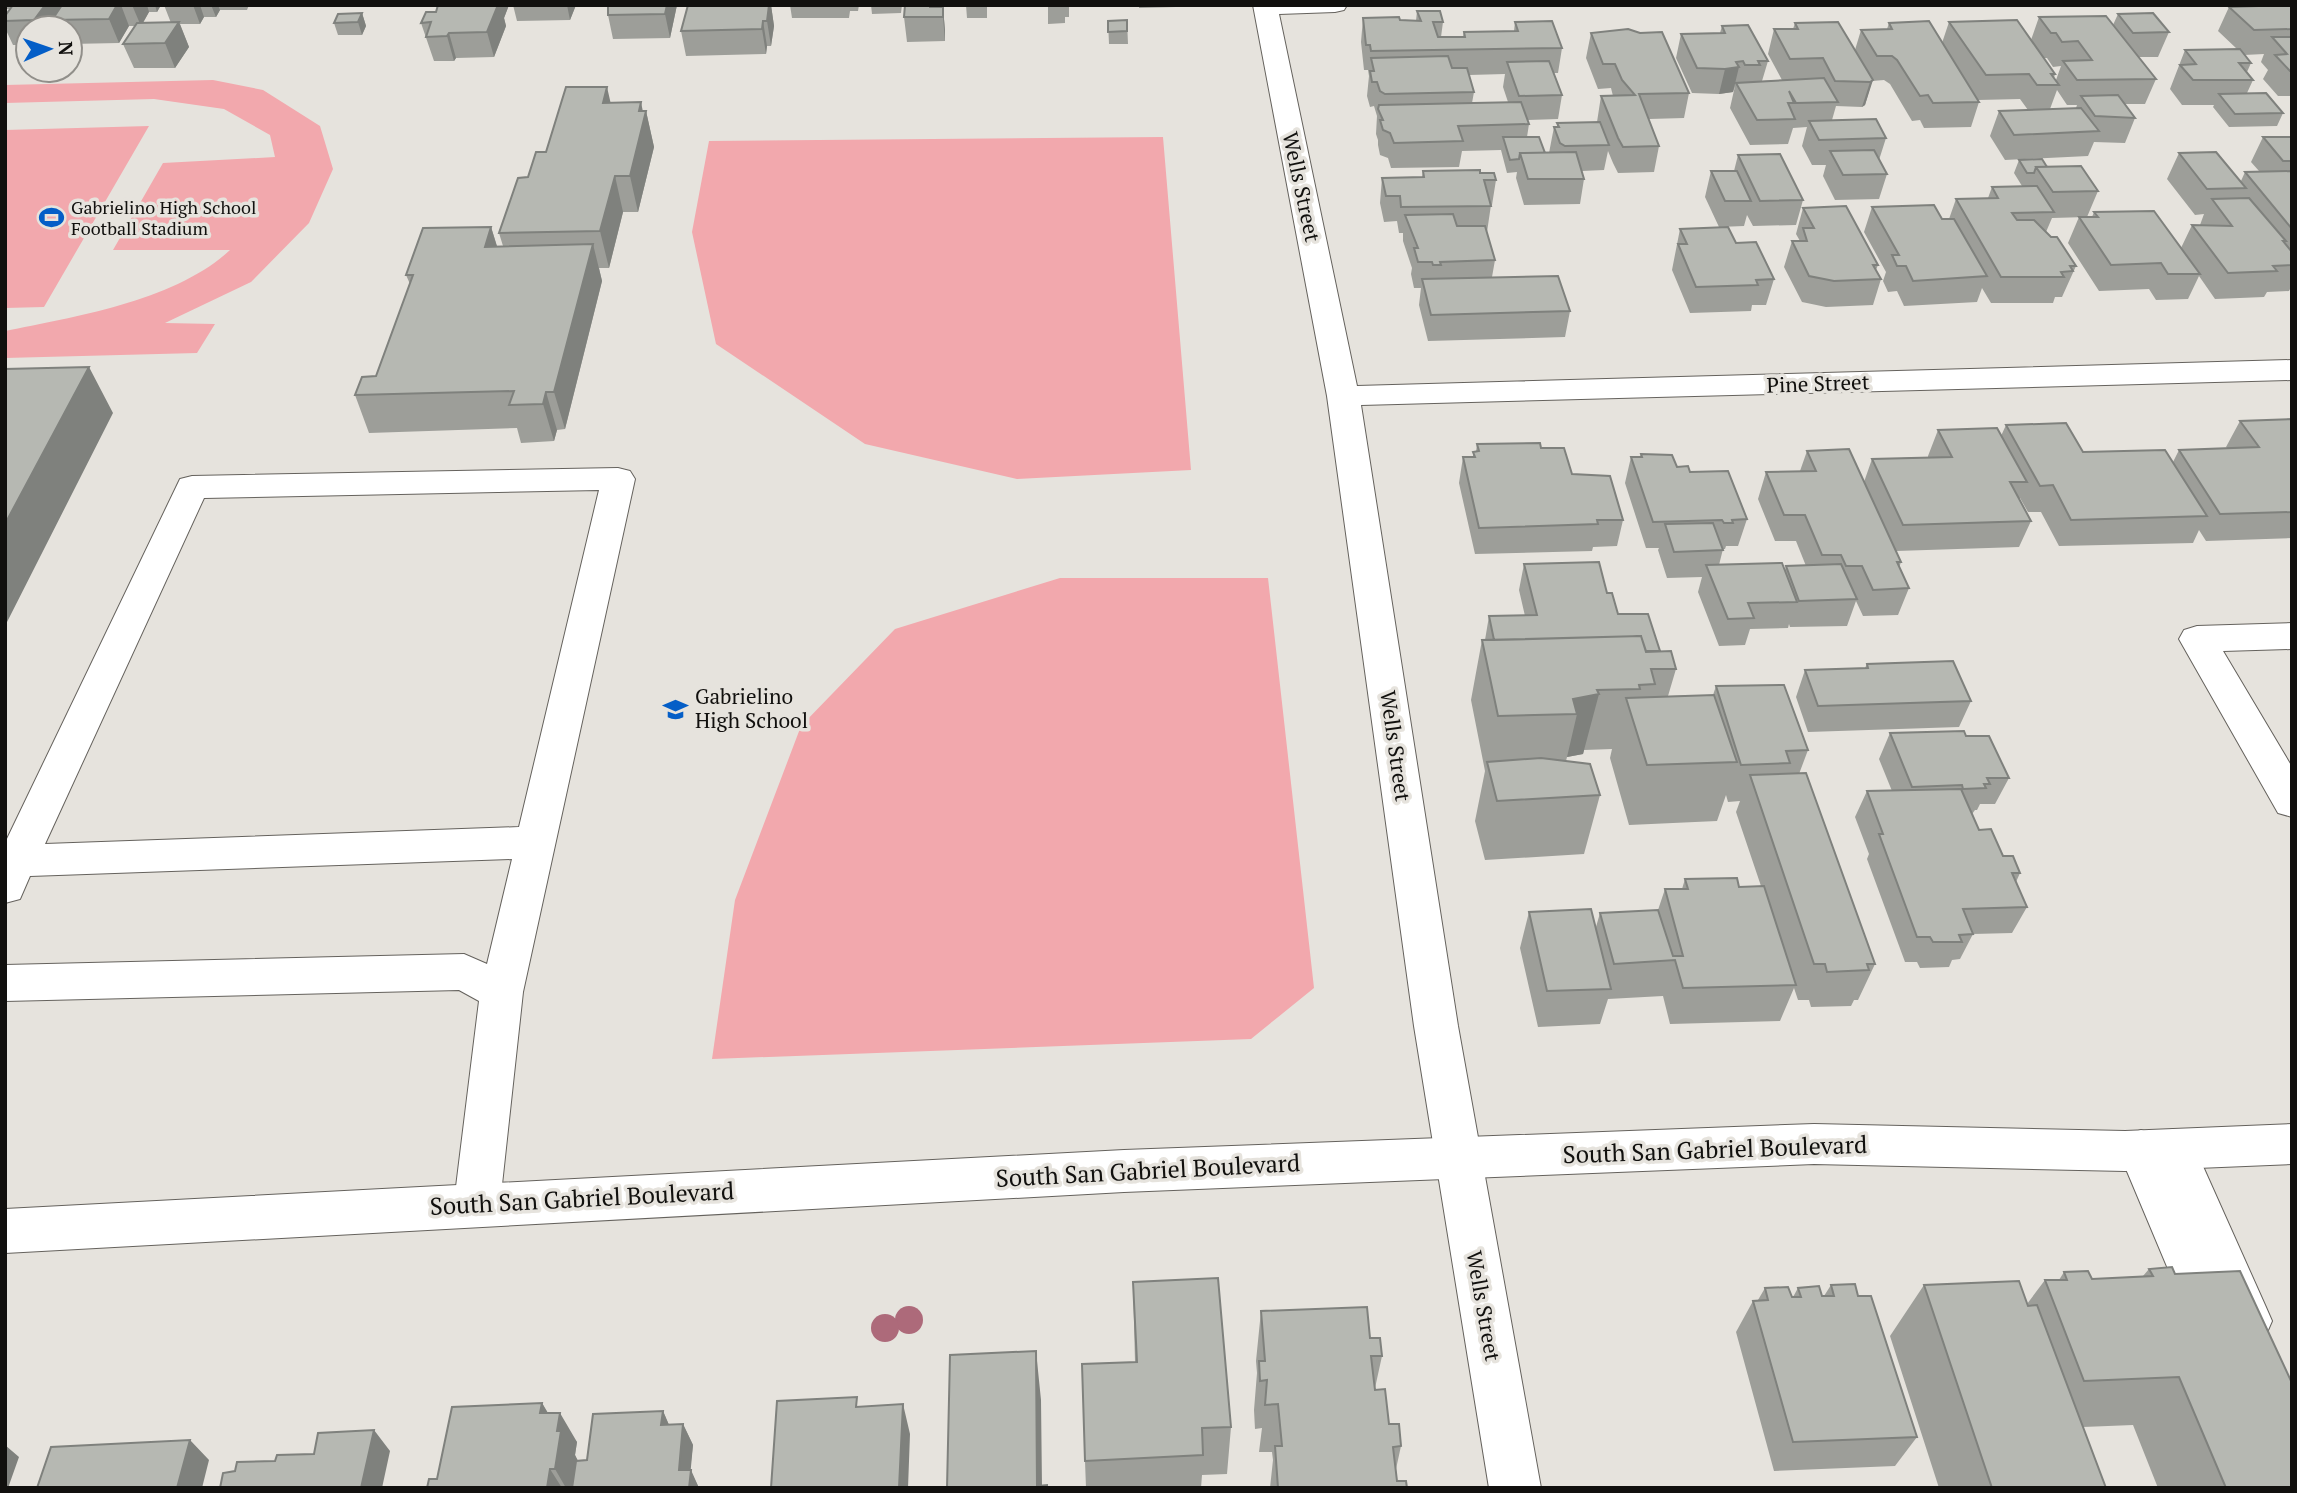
<svg xmlns="http://www.w3.org/2000/svg" width="2297" height="1493" viewBox="0 0 2297 1493" font-family="'PT Serif',serif">
  <style>
    .green { fill: #f2a8ad }
    .lines { fill: none; stroke-linecap: round; stroke-linejoin: round }
    .minor-casing { stroke: #65625d; stroke-width: 2 }
    .major-casing { stroke: #65625d; stroke-width: 2 }
    .minor { fill: #fff; fill-rule: evenodd }
    .major { fill: #fff; fill-rule: evenodd }
    .tree { fill: #ad6a7a }
    .wall { fill: #9d9e99; fill-rule: evenodd }
    .shaded-wall { fill: #7f817d }
    .building { fill: #b6b8b2; stroke: #7f817d; stroke-width: 2 }
    .labels { text-anchor: middle; stroke-width: 7; stroke-linejoin: round; paint-order: stroke }
    .far-poi-label { font-size: 18px; fill: #11100e; stroke: #e6e3dd; text-anchor: start }
    .street-label { font-size: 21px; fill: #11100e; stroke: #e6e3dd }
    .poi-label { font-size: 21px; fill: #11100e; stroke: #e6e3dd; text-anchor: start }
    .near-street-label { font-size: 24px; fill: #11100e; stroke: #e6e3dd }
  </style>
  <rect width="100%" height="100%" fill="#e6e3dd"/>
  <!-- green -->
  <path class="green" d="M213,80l50,10 57,36 13,43 -24,54 -58,59 -86,41 50,1 -18,29 -192,5v-27c70,-14 172,-31 225,-81h-117l50,-87 112,-6 -5,-22 -46,-26 -70,-10 -149,4v-18z
    M149,126l-105,181 -39,1v-178z
    M1163,137l28,333 -174,9 -152,-35 -149,-100 -24,-112 17,-91z
    M1060,578h208l46,410 -63,51 -539,20 23,-159 66,-174 94,-97z"/>
  <g class="lines">
    <defs>
      <path id="minor" d="M1253,5h94l-3,5 -9,2 -56,2 78,372 935,-26v20l-931,25 97,621 83,462h-52l-75,-462 -87,-630z
        M618,468l12,3 5,8 -112,513 -23,211 -6,15 -17,6 -17,-6 -6,-15 25,-202 -20,-11 -454,11v-36l459,-11 23,10 25,-105 -482,17 -10,23 -15,4v-60l175,-364 12,-3zM599,490l-80,337 -474,17 159,-346z
        M2292,623v26l-69,2 69,116v50l-14,-4 -99,-174 5,-9 13,-4z
        M2173,1129l16,6 76,170 7,16 -7,16 -17,7 -16,-6 -18,7 -17,-7 -79,-188 7,-14 16,-6 15,5z"/>
      <path id="major" d="M1814,1124l311,7 167,-7v40l-167,7 -311,-7 -690,28 -1119,61v-44l1119,-59z"/>
    </defs>
    <!-- minor casing -->
    <use href="#minor" class="minor-casing"/>
    <!-- major casing -->
    <use href="#major" class="major-casing"/>
    <!-- minor -->
    <use href="#minor" class="minor"/>
    <!-- major -->
    <use href="#major" class="major"/>
  </g>
  <!-- trees -->
  <g class="tree">
    <circle cx="909" cy="1320" r="14"/>
    <circle cx="885" cy="1328" r="14"/>
  </g>
  <!-- wall -->
  <path class="wall" d="M5,5h156l-4,7h-8l-6,11h28l-7,-18h85l-2,5h-27l-4,7h-12l-4,7h-20l9,23 -14,21h-41l-11,-24 12,-18h-6l-10,17 -49,1v-16h-42v17h-15l-8,-17v-12l6,-7h-6z
    M438,5h71l-5,13 2,8 -12,31 -38,1 -2,3h-20l-13,-38 15,-11z
    M513,5h63l-6,15 -53,1z
    M608,5h69l-7,33 -57,1 -5,-24z
    M688,5h83l3,21 -3,20h-4l-1,8 -80,2 -5,-25z
    M790,5h69l-1,6h-8l-1,7h-57z
    M871,5h31l-1,8 -29,1z
    M966,5h21v13h-20z
    M1048,5h21v12h-4v6l-17,1z
    M1139,5h37v2l-37,1z
    M2248,5h44v91h-14l-15,-17 5,-9 -7,-8 3,-8 -20,1 7,8 -4,9 6,8 -6,13 36,20 -6,13 -48,1 -16,-20 1,-2h-32l-12,-16 15,-39 52,-1 -19,-18 11,-24h19z
    M931,7h12l2,24v10l-38,1 -3,-25z
    M1417,11l26,11 -2,15h22l1,-5 50,-1 1,-9 47,26 -4,25h-4l8,22 -4,24 -30,1 1,4 -2,13 18,16h4l5,-26h3v-4l40,-1 4,-26h12l-2,-8 -13,1 -12,-31 5,-25 98,60 -5,25 -35,1 10,27 -5,26 -36,1 -5,-10 -5,-12 -4,19 -22,1 2,8 -4,25 -56,1 -8,-27 1,-6 -10,1 -6,-23 -39,1 -3,16 -68,1 -3,-10 -8,-3 -2,-10v-5l-2,-6 1,-18 -3,-10 -4,1 -3,-11 2,-20 -1,-6h-4l-3,-28 2,-24 53,3zM1505,74l-2,13 5,15 -36,1 2,-11 -5,-17z
    M362,13l4,13 -4,9h-24l-4,-12z
    M2118,14l51,18 -11,25h-19l17,22 -11,25h-20l10,14 -10,25 -31,-1 -6,14 -83,4 -15,-24 9,-25 29,-1 -8,-11 -42,1 1,2 -8,25 -47,1 -4,-8 -8,1 -22,-37 -6,-4 -12,1 -7,24 -3,2 -26,-1 -4,14 54,18 -7,22 8,14 -8,25 -44,1 -12,-24 3,-11h-14l-10,-19 5,-19 -14,1 -5,16 -38,1 -20,-37 5,-22 -2,6 -14,2 -27,-1 -16,-35 5,-24 39,-1 2,-7 46,35 -6,20 20,-1 -14,-26 6,-25h19l2,-6 60,27 6,-20 26,-1 2,-6 53,20 7,-21 82,18 8,-23 74,8zM2044,58h3l6,9 8,-1 -5,14 -2,-2 1,-4zM2057,90l10,15h10l-1,3 -26,1z
    M1127,20l1,24h-19l-1,-23z
    M611,103l35,8 8,36 -16,65h-15l-14,56h-10l3,13 -37,148 -8,1 -3,11 -33,2 -4,-15 -148,5 -14,-38 21,-19 34,-92 -4,-9 85,-48 6,19h6l-4,-13 29,-56 18,-25z
    M2263,137h29v148l-3,6 -22,1 -3,5 -49,2 -16,-23 -11,23 -32,1 -7,-11 -50,2 -31,-48 11,-26h13l2,-5 87,36 11,-23h8l4,-11 -9,1 -28,-36 12,-26 62,28 4,-9 14,-1 -8,-9z
    M1738,155l65,45 -7,25 -43,1 -6,-11 -3,11 -25,1 -14,-30 6,-26h23z
    M2019,160l28,7 51,24 -11,26 -35,1 -6,14 30,34 -14,31h-7l-2,6h-62l-9,-15 -5,14 -73,4 -7,-15 -9,1 -5,-11 3,-9 -22,-40 8,-25 70,12h7l7,-20 32,-1 4,-11 30,-1 -8,-13z
    M1423,171l57,2 16,7 -4,25h-1l-4,27h-1l9,28 -3,17 78,34 -5,26 -137,4 -9,-36 2,-17h-7l-3,-14 1,-6 -9,-27v-8h-4l-2,-12 -13,1 -4,-19 2,-25 40,-1z
    M1803,208l75,57 -2,5 5,9 -8,26 -47,2 -24,-5 -18,-35 8,-26h8l-4,-7z
    M1680,229l56,14 38,36 -8,26h-14l-1,6 -61,2 -18,-43z
    M2292,419v119l-86,3 -7,-11 -6,13 -134,3 -18,-34h-13l-8,-14 -1,2 12,21 -12,26 -123,4 5,11 -2,6 10,20 -11,27 -35,1 -7,-15 -9,25 -57,1 -1,-3 -1,4 -38,1 -5,16 -26,1 -21,-54 4,-15 -35,1 -9,-28 1,-2h-13l-21,-65 6,-26h9l1,-3 49,18 57,47 -9,27h-12l-1,3h-2l-4,16 66,5 1,-4h20l-10,-25h-21l-17,-42 8,-27 34,-1 7,-20 57,31 8,-23 56,-2v-1l10,-26 63,6 5,-11 77,27 90,10 6,-12 48,-2 -1,-1 14,-26z
    M1477,444l64,4 82,72 -6,26 -24,1 -1,4 -117,3 -16,-71 4,-26h10v-5h3z
    M1524,564l83,29 11,21 42,37 16,18 -8,27 45,-1 3,-9 92,64 -9,24 76,190 -17,36h-4l-3,6 -40,1 -2,-7h-11l-4,-12 -14,33 -110,3 -7,-28 -55,3 -8,25 -62,3 -18,-79 9,-36 67,15 4,-14 58,-3 7,-21h17l3,-10 54,8 22,-1 -25,-74 4,-11 -12,1 -2,-7 -9,26 -88,4 -19,-67 2,-9 -28,1 -1,4 -16,3 -1,4 34,34 -16,59 -99,6 -10,-39 10,-50 -14,-71 11,-60h3l4,-24h36l-6,-26z
    M1867,664l104,37 -12,26 -151,5 -12,-35 9,-27 60,-2z
    M1890,733l76,3 43,42 -14,26h-15l-3,6h-2l-3,4 7,16 41,43 -4,9 11,25 -15,26 -39,1 -13,25 -8,1 -3,7 -29,1 -3,-6h-12l-38,-103 2,-5 -14,-37 12,-26h25l-13,-32z
    M2149,1269l26,5 117,214h-134l-25,-63 -50,2 23,61h-167l-49,-152 34,-51 103,19 18,-24h14l5,-8 28,7 51,-3z
    M1133,1282l98,145 -4,47 -25,1 -1,13h-115l-1,-27 50,-99z
    M1831,1285l27,11 59,141 -22,29 -121,5 -38,-139 17,-31 5,-1 7,-12 28,9 5,-9 26,8z
    M1261,1311l109,27 12,18 -7,32 14,36 12,22 -5,23 1,12 10,7h-137l3,-28 -1,-8h-13l3,-24 -7,1 -1,-19 3,-37 -1,-12z
    M542,1403l6,10 29,29 -2,13 3,6 9,-1 76,-49 6,14 14,-1 10,21 -3,25 9,18h-272l10,-9z"/>
  <!-- shaded-wall -->
  <path class="shaded-wall" d="M47,5h26l-21,15 3,8h-17l-4,-8 9,-12z
    M117,5h4l8,21 -10,17 -10,-24z
    M132,5h15l2,7 -8,14z
    M155,5h6l-4,7z
    M193,5h7l4,12 -4,7z
    M211,5h7l2,5 -4,7z
    M497,5h12l-5,13 2,8 -12,31 -7,-25z
    M567,5h9l-6,15z
    M667,5h10l-7,33 -5,-24z
    M769,5h2l3,21 -3,20 -4,-25z
    M943,7l2,24v10l-2,-24z
    M362,13l4,13 -4,9 -4,-13z
    M763,21l4,25 -1,8 -4,-25z
    M179,22l10,25 -14,21 -10,-25z
    M449,33l7,25 -2,3 -7,-25z
    M1739,67l-6,25 -14,2 6,-25z
    M1873,80l-8,25 -3,2 8,-25z
    M607,87l8,35 -12,-19z
    M641,102l3,15 2,-6 8,36 -16,65 -8,-36 9,-65z
    M615,176l8,36 -14,56 -9,-37z
    M491,227l11,36 -17,-16z
    M593,244l9,37 -37,148 -11,-37z
    M89,367l24,46 -108,213v-102z
    M546,392l11,38 -3,11 -11,-37z
    M1599,694l-16,60 -16,3 10,-43 -4,-15z
    M1036,1351l5,49 1,88h-5z
    M542,1403l15,26 3,-16 17,29 -2,13 3,6 -5,27h-7l-11,-19 -15,-56z
    M903,1404l7,30 -2,54h-9z
    M663,1411l9,21 -11,-7z
    M683,1424l10,21 -4,43 -10,-18z
    M374,1430l16,21 -8,37h-21z
    M190,1440l19,20 -7,28h-25z
    M5,1445l14,12 -11,31h-3z
    M550,1469l12,19h-15z
    M691,1470l8,18h-10z"/>
  <!-- building -->
  <path class="building" d="M13,5h34l-4,3 -9,12 -29,1v-5z
    M62,5h55l-8,14 -57,1z
    M438,5h60l-11,27 -38,1 -2,3 -21,1 5,-15 -10,1 5,-11h10z
    M608,5h59l-2,9 -57,1z
    M688,5h81l-2,16h-4l-1,8 -81,2z
    M905,5h25v2h13v10h-39z
    M2255,5h37v24l-38,1 -25,-23 27,-1z
    M1417,11h23l3,11h-10l5,15h27l-1,-5 54,-1 -3,-9 37,-1 10,27 -191,3 -1,-6h-4l-3,-27 36,-1 1,3 21,1z
    M362,13l-4,9 -24,1 4,-9z
    M2153,13l16,19 -36,1 -15,-19z
    M2106,16l50,63 -79,1 -14,-19 29,-1 -14,-19 -16,1 -6,-9h-5l-12,-16z
    M1127,20v11l-19,1v-11z
    M2017,20l38,54h-4l8,11h-22l-8,-11 -43,1 -37,-53z
    M1929,21l50,81 -46,1 -5,-8 -8,1 -23,-36 -5,-4h-15l-16,-26 31,-1 -3,-6z
    M179,22l-14,21 -42,1 14,-21z
    M1838,22l35,58 -3,2 -35,-1 -12,-23 -33,1 -16,-30h24l-3,-6z
    M1748,25l20,36h-10l2,4h-15l-2,-4 -7,1 3,5 -14,2 -28,-1 -16,-34 44,-1 -3,-7z
    M1628,29l12,4 22,-1 27,61 -50,1 20,52 -36,1 -5,-9 -17,-42 34,-1 -13,-15 -7,-16h-12l-12,-31z
    M2272,37h20v34h-2l-15,-16 12,-1z
    M2240,49l11,14h-12l14,17h-60l-13,-15 16,-1 -11,-14z
    M1448,56l4,12h15l7,24 -89,2 -5,-3 -3,-9h-5l-2,-11h4l-3,-13z
    M1549,61l13,34 -43,1 -12,-34z
    M1824,78l14,24 -42,1 -7,-12 5,12h-6l7,16 -38,1 -21,-37z
    M566,87h41l-4,16 38,-1 -2,9h7l-16,65h-15l-15,55 -101,2 19,-55 10,-1 8,-25h10z
    M2266,93l17,20 -48,1 -16,-20z
    M2118,95l17,23 -40,-2 -14,-20z
    M1521,102l8,22 -71,2 5,15 -69,2 -4,-10 -7,-3 -3,-10h3l-5,-11 1,-4z
    M2081,108l18,23 -85,4 -15,-24z
    M1876,119l10,19 -67,2 -10,-19z
    M1600,122l9,23 -44,1 -5,-3 -6,-16h5l-2,-4z
    M1503,137h36l6,16h-25l-1,6 -9,1z
    M2263,137h29v24h-9z
    M1874,150l13,24 -44,1 -13,-24z
    M1576,152l8,27h-56l-8,-26z
    M2216,152l30,36 -39,1 -28,-36z
    M1780,154l23,46 -43,1 -22,-46z
    M2042,159l5,8h-11l-2,6h-7l-8,-13z
    M2081,166l17,25 -45,1 -17,-25z
    M1480,170v3h14l2,7h-12l7,26 -90,1 -1,-11h-14l-4,-18 42,-1 -1,-6z
    M1711,171h26l14,30h-26z
    M2292,171v58l-47,-57z
    M2037,186l17,26 -42,1 5,7h17l17,17h6l19,29h-6l3,5 -12,1 3,5h-63l-45,-78 42,-1 -6,-11z
    M2249,198l37,43h-3l9,11v13l-19,1 4,5 -49,2 -36,-48 40,1 -20,-27z
    M1934,205l8,14h12l33,57 -74,5 -7,-15h-9l-5,-11h7l-27,-48z
    M1846,206l32,59h-5l8,14 -47,2 -25,-5 -17,-35h15l-4,-13h11l-11,-20z
    M2154,211l46,63h-32l-7,-11 -50,2 -32,-48h19l-4,-5z
    M1453,214l4,12h28l10,34 -55,2 1,3h-8l-1,-3h-14l-4,-14h4l-13,-33z
    M491,227l-6,20 108,-3 -39,148h-8l-3,12 -34,1 5,-14 -159,4 7,-18 14,-1 37,-101h-7l17,-47z
    M1728,227l8,16 20,-1 18,37 -18,1 2,5 -62,2 -18,-43h9l-7,-15z
    M1558,276l12,35 -139,4 -9,-36z
    M89,367l-84,157v-155z
    M2292,419v93l-72,2 -41,-64 80,-3 -19,-26z
    M2066,423l17,29 82,-2 42,66 -136,4 -18,-35 -13,1 -34,-61z
    M1997,428l30,54h-17l21,39 -128,4 -31,-66 80,-2 -14,-27z
    M1540,443l1,5h23l8,26 38,2 13,44h-26l1,4 -119,4 -16,-71h12l-2,-5 6,-1 -2,-7z
    M1849,449l52,113h-4l12,26 -36,2 -11,-24h-16l-5,-11h-19l-17,-40h-21l-18,-43 50,-1 -9,-20z
    M1641,454l31,1 5,12 11,-1 2,6 38,-1 19,48 -15,1 1,3h-9l-2,-3 -69,2 -22,-65h11z
    M1713,523l10,27 -49,2 -9,-28z
    M1599,562l8,31h5l6,21h30l12,37h-14l-5,-15 -147,4 -5,-24 48,-1 -13,-51z
    M1782,563l15,39 -49,1 6,15 -26,1 -22,-54z
    M1841,564l16,35 -58,2 -13,-35z
    M1641,636l5,16 25,-1 5,18h-25l4,15 -16,1 1,4 -43,1 2,4 -26,5 4,15 -79,2 -16,-76z
    M1953,661l18,40 -153,5 -13,-36 63,-2 -1,-4z
    M1784,685l24,65 -22,1 4,12 -49,2 -25,-79z
    M1714,695l23,67 -90,3 -21,-67z
    M1964,731l2,5h23l20,42h-22l3,6h-6l2,4 -23,1 -1,-4 -50,2 -22,-54z
    M1541,758l49,6 10,31 -103,6 -10,-39z
    M1806,773l69,191h-8l2,6 -42,2 -2,-8h-11l-64,-189z
    M1961,789l18,41 12,-1 12,27h10l7,17h-8l15,34 -64,2 10,25 -14,1 3,7h-29l-3,-5h-13l-38,-103h4l-16,-43z
    M1737,878l2,9 25,-1 32,99 -113,3 -8,-28 -61,4 -14,-51 58,-3 15,46h10l-18,-67h23l-3,-10z
    M1591,909l20,80 -64,2 -18,-79z
    M2172,1267l3,7 65,-3 52,112v105h-66l-47,-111 -95,4 -39,-101h22l-3,-8 24,-1 4,8 61,-3 -4,-7z
    M1218,1278l13,149 -29,1 1,27 -118,6 -3,-97 55,-2 -4,-80z
    M2019,1281l9,25 9,-1 69,183h-114l-68,-203z
    M1855,1284l3,12h13l46,141 -124,5 -40,-141 15,-1 -3,-12 23,-1 4,10h9l-3,-9 21,-2 3,10h12l-3,-11z
    M1367,1307l3,31h10l2,18h-11l4,34 10,-1 4,35h10l2,22 -8,1 4,34h9l1,7h-129l-3,-42h7l-4,-42 -13,1 2,-25 -7,1 -1,-20h6l-4,-50z
    M1036,1351l1,135 10,-1v3h-100l3,-133z
    M857,1397l-1,10 47,-3 -4,84h-128l6,-87z
    M542,1403l-2,10h20l-3,18h4l-6,38h-5l-3,19h-120l2,-9h8l15,-72z
    M663,1411l-2,14 22,-1 -4,46h12l-2,18h-117l4,-27 11,-1 6,-46z
    M374,1430l-13,58h-141l3,-15 12,-2 2,-9 38,-1 2,-6 37,-1 4,-21z
    M190,1440l-13,48h-140l14,-41z"/>
  <!-- icons -->
  <defs>
    <symbol id="stadium-bare" viewBox="-9 -9 18 18"><path d="M0-5a6.5 5 0 1 0 0 10a6.5 5 0 1 0 0-10ZM-3.5-1.8h7v3.6h-7Z" fill="#045ec7" stroke="#e6e3dd" stroke-width="2.5" paint-order="stroke"/></symbol>
    <symbol id="school-bare" viewBox="-9 -9 18 18"><path d="M0-5L7-2L0 1L-7-2ZM-4 1L0 2.5L4 1V4Q0 6-4 4Z" fill="#045ec7" stroke="#e6e3dd" stroke-width="2.5" paint-order="stroke"/></symbol>
  </defs>
  <g fill-rule="evenodd">
    <use href="#stadium-bare" x="34" y="200" width="35" height="35"/>
    <use href="#school-bare" x="658" y="692" width="35" height="35"/>
  </g>
  <g class="labels">
    <!-- far-poi labels -->
    <g class="far-poi-label">
      <text x="71" y="214">Gabrielino High School<tspan x="71" dy="21">Football Stadium</tspan></text>
    </g>
    <!-- street labels -->
    <g class="street-label">
      <text transform="translate(1301 187) rotate(78)" y="7">Wells Street</text>
      <text transform="translate(1818 384) rotate(-2)" y="7">Pine Street</text>
      <text transform="translate(1395 746) rotate(82)" y="7">Wells Street</text>
      <text transform="translate(1483 1306) rotate(80)" y="7">Wells Street</text>
    </g>
    <!-- poi labels -->
    <g class="poi-label">
      <text x="695" y="704">Gabrielino<tspan x="695" dy="24">High School</tspan></text>
    </g>
    <!-- near-street labels -->
    <g class="near-street-label">
      <text transform="translate(1715 1150) rotate(-2)" y="8">South San Gabriel Boulevard</text>
      <text transform="translate(1148 1171) rotate(-3)" y="8">South San Gabriel Boulevard</text>
      <text transform="translate(582 1199) rotate(-3)" y="8">South San Gabriel Boulevard</text>
    </g>
  </g>
  <!-- border -->
  <rect width="2297" height="1493" fill="none" stroke="#11100e" stroke-width="14"/>
  <!-- north arrow -->
  <g transform="translate(49 49) rotate(88)"><circle r="33" fill="#e6e3dd" stroke="#918f8a" stroke-width="2"/>
  <path d="M0-5L12 26L0 18L-12 26Z" fill="#045ec7"/>
  <text y="-10" font-size="19" font-weight="bold" text-anchor="middle" fill="#11100e">N</text>
  </g>
</svg>
